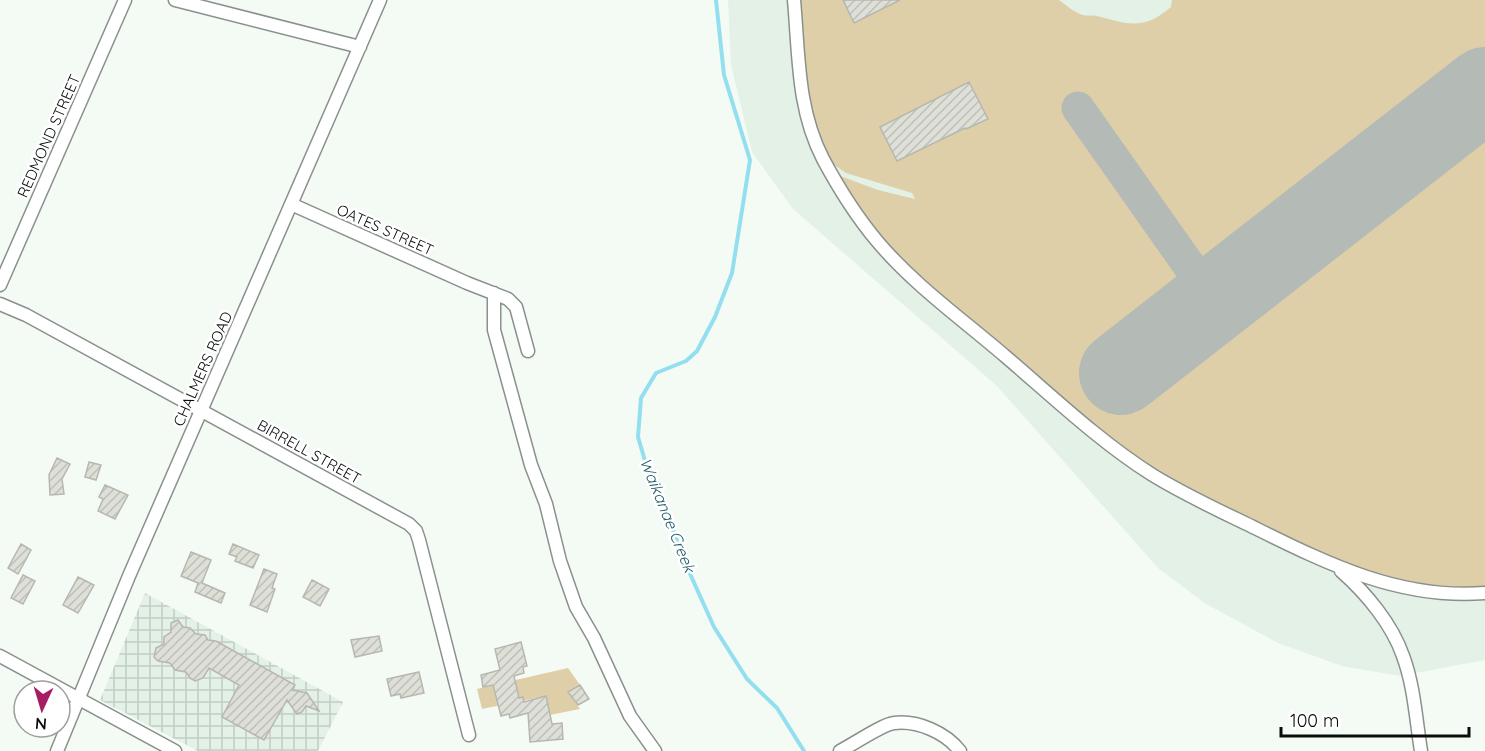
<svg xmlns="http://www.w3.org/2000/svg" width="1485" height="751" viewBox="0 0 1485 751" font-family="Quicksand,sans-serif">
  <style>
    .built { fill: #e4f1e6 }
    .industrial { fill: url(#industrial-grid) }
    .grass { fill: #decfa9 }
    .lines { fill: none; stroke-linecap: round; stroke-linejoin: round }
    .stream { stroke: #93dff0; stroke-width: 4 }
    .taxiway { stroke: #b4bab5; stroke-width: 33 }
    .runway { stroke: #b4bab5; stroke-width: 84 }
    .building { fill: url(#building-hatch); stroke: #b6b8b0; stroke-width: 1.5 }
    .minor-casing { stroke: #8a918c; stroke-width: 15 }
    .minor { stroke: #fff; stroke-width: 12 }
    .labels { text-anchor: middle; stroke-width: 5; stroke-linejoin: round; paint-order: stroke }
    .street-label { font-size: 15px; fill: #0a0c0b; stroke: #fff }
    .water-label { font-size: 16px; font-style: italic; fill: #1d5b68; stroke: #fff }
  </style>
  <defs>
    <pattern id="industrial-grid" width="8" height="8" patternUnits="userSpaceOnUse" patternTransform="scale(1.5)"><rect width="8" height="8" fill="#e4f1e6"/><path d="M0 4h8M4 0v8" fill="none" stroke="#c2cdc4"/></pattern>
    <pattern id="building-hatch" width="6" height="6" patternUnits="userSpaceOnUse" patternTransform="scale(1.5)"><rect width="6" height="6" fill="#dee0d8"/><path d="M-1 1l2-2M0 6l6-6M5 7l2-2" fill="none" stroke="#bdbfb8"/></pattern>
  </defs>
  <rect width="100%" height="100%" fill="#f4fbf5"/>
  <!-- built -->
  <path class="built" d="M728,0h757v660l-85,16 -58,-10 -64,-23 -72,-39 -48,-36 -162,-183 -203,-176 -41,-57 -21,-87z"/>
  <!-- industrial -->
  <path class="industrial" d="M145,593l198,109 -25,49h-120l-98,-51z"/>
  <!-- grass -->
  <path class="grass" d="M800,0h259c7,5 16,13 24,15 4,1 9,0 14,1 31,8 46,15 74,-9l1,-7h313v590l-50,1 -108,-31 -176,-90 -48,-36 -182,-153 -52,-54 -34,-53 43,16 37,9 -3,-6 -66,-20 -13,-9 -10,-14 -17,-55z
    M568,668l12,17 -12,7 12,17 -30,6 -4,-19 -64,13 -5,-20z"/>
  <g class="lines">
    <!-- stream -->
    <path class="stream" d="M716,0l8,75 26,85 -18,113 -17,44 -18,34 -11,10 -30,12 -15,25 -3,39 10,34 18,38 16,47 32,71 33,52 30,29 27,43"/>
    <!-- taxiway -->
    <path class="taxiway" d="M1078,108l136,193"/>
    <!-- runway -->
    <path class="runway" d="M1121,373l364,-284"/>
  </g>
  <!-- building -->
  <path class="building" d="M843,0h57l-46,23z
    M969,82l19,37 -22,10 -1,-1 -68,33 -17,-34z
    M57,458l13,6 -8,15 2,15 -14,1 -1,-20z
    M89,462l12,3 -5,15 -11,-3z
    M105,485l23,10 -13,24 -17,-8 5,-12 -4,-2z
    M21,544l10,6 -13,24 -10,-6z
    M233,544l26,11 -6,13 -18,-7 2,-4 -8,-3z
    M191,552l20,8 -9,23 23,10 -4,10 -26,-11 3,-9 -17,-7z
    M264,569l13,5 -5,14 3,1 -8,23 -17,-7z
    M23,575l12,6 -12,23 -12,-6z
    M78,577l16,8 -16,28 -15,-8z
    M312,580l17,9 -9,17 -17,-9z
    M178,620l5,7 7,1 6,6 9,1 3,5 8,1 79,44 -3,5 15,3 12,18 -13,-5 -4,6 -5,2 -10,-14 -23,40 -42,-23 17,-32 -30,-17 -6,10 -8,3 -5,-3 -4,-6 -11,-2 -5,-7 -12,-2 -4,-4 2,-9 8,-4v-7l7,-5v-9z
    M379,636l3,15 -27,6 -4,-17z
    M521,642l6,24 -4,1 1,6 -10,3 5,22 4,-1 1,5 22,-6 6,28 10,-1 1,16 -33,3 -2,-29 -18,5 -1,-4 -8,2 -8,-31 -10,2 -2,-12 19,-5 -5,-21z
    M419,672l5,21 -23,5 -1,-4 -9,2 -4,-17z
    M580,685l9,14 -11,6 -10,-13z"/>
  <g class="lines">
    <defs>
      <path id="minor" d="M175,0l185,47
        M794,0c5,55 3,109 29,159 15,28 33,57 54,82 37,44 85,78 128,115 47,40 94,85 146,118 32,20 67,36 100,52 75,37 148,74 234,67
        M291,204l176,79 41,16 8,8 12,44
        M0,285l125,-285
        M494,293v37l37,135 15,39 14,57 16,46 18,31 36,78 25,35
        M0,304l26,11 383,209 7,7 3,9 50,195
        M1341,571c25,22 51,53 62,85 11,29 13,64 18,95
        M0,656l175,95
        M57,751l72,-175 251,-576
        M840,751c12,-6 43,-27 54,-28 24,-3 52,10 66,28"/>
    </defs>
    <!-- minor casing -->
    <use href="#minor" class="minor-casing"/>
    <!-- minor -->
    <use href="#minor" class="minor"/>
  </g>
  <g class="labels">
    <!-- street labels -->
    <g class="street-label">
      <text transform="translate(49 136) rotate(-66)" y="5">REDMOND STREET</text>
      <text transform="translate(385 230) rotate(24)" y="5">OATES STREET</text>
      <text transform="translate(203 369) rotate(-66)" y="5">CHALMERS ROAD</text>
      <text transform="translate(309 452) rotate(29)" y="5">BIRRELL STREET</text>
    </g>
    <!-- water labels -->
    <g class="water-label">
      <text transform="translate(668 515) rotate(68)" y="6">Waikanae Creek</text>
    </g>
  </g>
  <!-- north arrow -->
  <g transform="translate(42 709) rotate(184)"><circle r="28" fill="#ffffff" stroke="#9d9e9d" stroke-width="1.5"/>
  <path d="M0-4.5L10 22L0 15L-10 22Z" fill="#a71d63"/>
  <text y="-9" font-size="16" font-weight="bold" text-anchor="middle" fill="#0a0c0b">N</text>
  </g>
  <!-- scale -->
  <path d="M1281 727v9h188v-9" fill="none" stroke="#0a0c0b" stroke-width="3"/>
  <text x="1290" y="727" font-size="18" fill="#0a0c0b" stroke="#ffffff" stroke-width="4.5" paint-order="stroke">100 m</text>
</svg>
